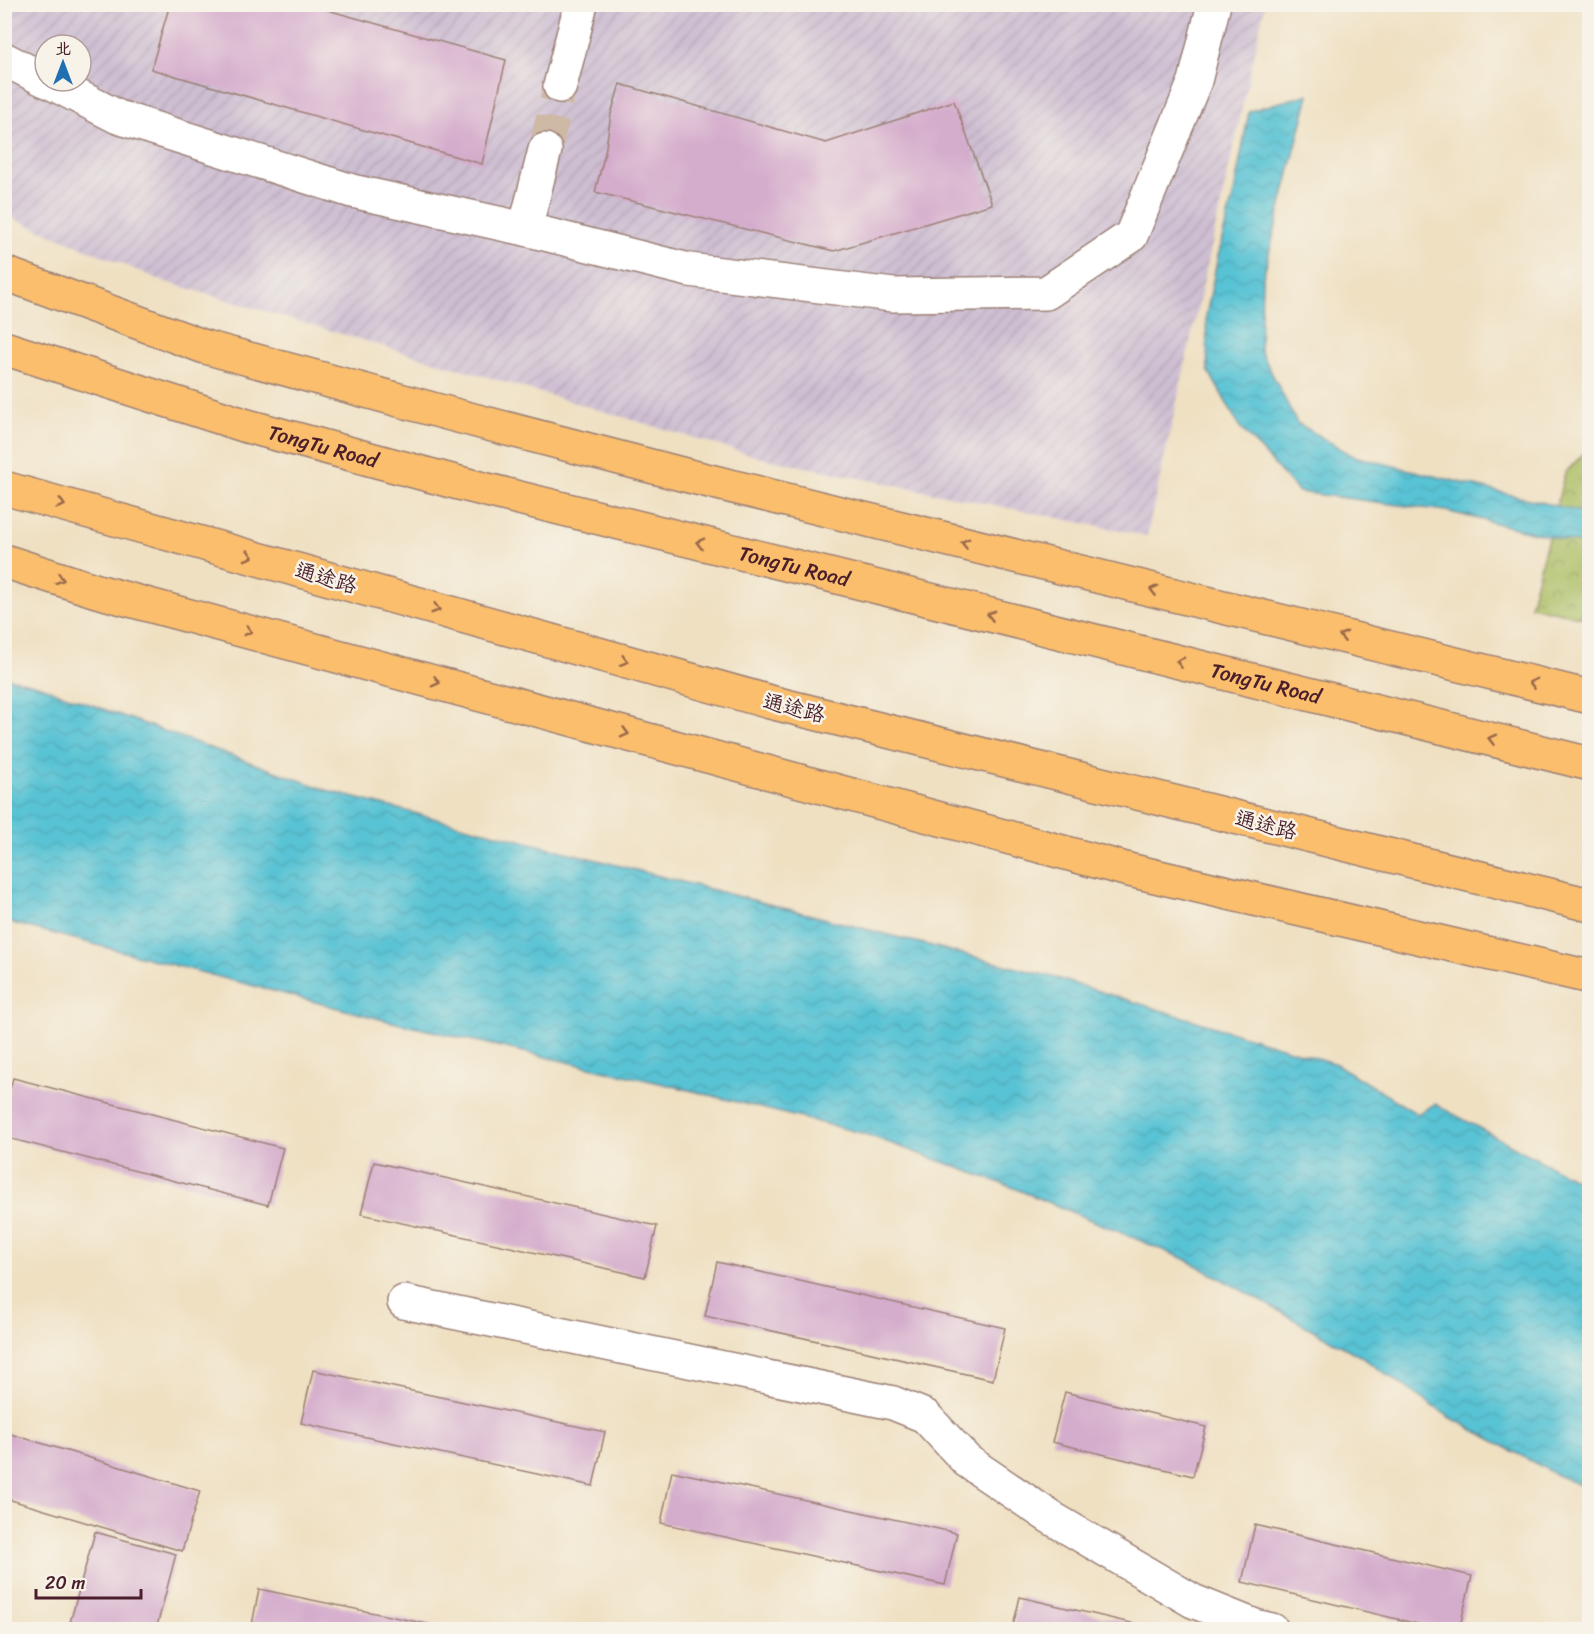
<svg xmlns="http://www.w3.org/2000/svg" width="1594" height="1634" viewBox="0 0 1594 1634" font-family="Sriracha,'LXGW WenKai TC',sans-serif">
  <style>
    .industrial { fill: url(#industrial-furrows); fill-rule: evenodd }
    .park { fill: url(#park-crowns); stroke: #7a6e47; stroke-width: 1.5 }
    .water { fill: url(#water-waves); stroke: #527180; stroke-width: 1.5 }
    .building { fill: #d4accc }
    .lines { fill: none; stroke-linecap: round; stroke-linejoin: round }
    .minor-tunnel { stroke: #ceb9a4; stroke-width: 33; stroke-dasharray: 33 16; stroke-linecap: butt }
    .minor-casing { stroke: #9c8076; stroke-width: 36 }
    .major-casing { stroke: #9c8076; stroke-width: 36 }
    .minor { stroke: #fff; stroke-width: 33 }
    .major { stroke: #fabe6d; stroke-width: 33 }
    .oneway { stroke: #996749 }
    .labels { text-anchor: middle; stroke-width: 5; stroke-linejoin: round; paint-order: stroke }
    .street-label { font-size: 21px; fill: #4a1f2b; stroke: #f7f3e8 }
  </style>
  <defs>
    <pattern id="industrial-furrows" width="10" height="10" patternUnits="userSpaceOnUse" patternTransform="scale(1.5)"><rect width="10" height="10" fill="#cdbed2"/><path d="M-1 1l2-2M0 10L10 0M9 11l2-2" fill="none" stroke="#b2a3b4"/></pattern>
    <pattern id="park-crowns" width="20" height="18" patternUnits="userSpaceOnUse" patternTransform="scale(1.5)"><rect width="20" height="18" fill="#abbe63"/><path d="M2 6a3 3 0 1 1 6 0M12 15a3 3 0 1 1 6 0" fill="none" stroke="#8d9a52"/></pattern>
    <pattern id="water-waves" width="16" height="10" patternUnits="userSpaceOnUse" patternTransform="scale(1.5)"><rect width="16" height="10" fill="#59c3d4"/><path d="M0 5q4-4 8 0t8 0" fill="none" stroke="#4fa7b6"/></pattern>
  </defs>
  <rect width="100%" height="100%" fill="#f7f3e8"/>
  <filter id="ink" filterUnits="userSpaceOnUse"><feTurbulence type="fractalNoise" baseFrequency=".0167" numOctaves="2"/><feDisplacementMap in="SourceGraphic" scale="12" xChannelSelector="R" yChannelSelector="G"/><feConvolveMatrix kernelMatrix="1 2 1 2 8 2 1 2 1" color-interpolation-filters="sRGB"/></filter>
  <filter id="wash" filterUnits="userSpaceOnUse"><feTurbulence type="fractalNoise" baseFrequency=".008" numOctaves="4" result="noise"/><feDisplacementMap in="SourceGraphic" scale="24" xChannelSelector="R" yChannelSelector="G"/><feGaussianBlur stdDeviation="1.35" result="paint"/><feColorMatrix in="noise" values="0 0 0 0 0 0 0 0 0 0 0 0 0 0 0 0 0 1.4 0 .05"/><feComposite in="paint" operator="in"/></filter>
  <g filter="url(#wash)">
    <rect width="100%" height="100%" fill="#efe0c2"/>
    <!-- industrial -->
    <path class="industrial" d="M4,5h1261l-118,531 -386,-78 -598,-177 -158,-66zM45,45h36v36h-36z"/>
    <!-- park -->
    <path class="park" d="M1589,448v171l-59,-13 35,-133z"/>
    <!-- water -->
    <path class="water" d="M1309,94l-47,187 -2,69 37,73 56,33 236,58v32l-143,-35 -147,-19 -59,-65 -32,-57 -2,-54 13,-65 15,-58 15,-82z
      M4,677l30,7 298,108 724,186 280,86 81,50 18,-10 139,75 15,4v306l-30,-13 -111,-60 -88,-60 -173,-96 -178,-74 -147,-53 -189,-47 -285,-65 -383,-100z"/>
    <g id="blocks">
      <!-- building -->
      <path class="building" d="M170,4h136l200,56 -24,104 -331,-95z
        M620,84l206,59 128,-42 38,103 -158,47 -239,-59 10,-39 6,-39z
        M13,1078l270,70 -15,57 -264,-68v-25z
        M374,1162l283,64 -12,51 -284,-63z
        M717,1262l288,66 -12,52 -288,-64z
        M313,1370l292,62 -12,54 -292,-63z
        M1065,1392l141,35 -13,49 -141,-34z
        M4,1432l196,59 -18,60 -178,-53z
        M672,1471l285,62 -12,52 -284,-62z
        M1255,1525l217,51 -13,54h-16l-201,-48z
        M95,1532l81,22 -20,76h-88z
        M259,1589l188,39v2h-196z
        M1020,1597l137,32v1h-145z"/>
    </g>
  </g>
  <g filter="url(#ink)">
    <use href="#blocks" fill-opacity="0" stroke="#9c8076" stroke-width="1.5"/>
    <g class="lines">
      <!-- minor-tunnel -->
      <path class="minor-tunnel" d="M545,150l15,-64"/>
      <defs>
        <path id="minor" d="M4,59l41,21
          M48,81l70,36 234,74 173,38 164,41 204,25 153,-2 85,-57 64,-155 19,-77
          M560,86l21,-82
          M525,229l20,-79
          M404,1302l489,101 32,13 42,45 83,56 143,84 62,25 17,4"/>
        <g id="major">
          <path d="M4,273l201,74 249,68 231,60 905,222"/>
          <path id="s1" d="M4,348l243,78 208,56 1135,282"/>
          <path d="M4,488l766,214 820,203"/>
          <path d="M4,561l93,30 1032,279 461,107"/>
        </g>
      </defs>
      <!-- minor casing -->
      <use href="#minor" class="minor-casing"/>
      <!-- major casing -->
      <use href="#major" class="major-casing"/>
      <!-- minor -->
      <use href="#minor" class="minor"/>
      <!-- major -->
      <use href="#major" class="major"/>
    </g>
    <!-- one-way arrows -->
    <defs><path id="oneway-chevron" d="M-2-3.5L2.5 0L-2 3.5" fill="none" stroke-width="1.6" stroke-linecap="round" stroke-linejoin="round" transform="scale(1.5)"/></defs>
    <g class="oneway">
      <use href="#oneway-chevron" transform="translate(61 504) rotate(16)"/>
      <use href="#oneway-chevron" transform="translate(700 543) rotate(-166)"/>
      <use href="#oneway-chevron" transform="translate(965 543) rotate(-166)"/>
      <use href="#oneway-chevron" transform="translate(249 556) rotate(16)"/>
      <use href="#oneway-chevron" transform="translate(60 579) rotate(17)"/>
      <use href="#oneway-chevron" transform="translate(1154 590) rotate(-166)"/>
      <use href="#oneway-chevron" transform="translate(436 609) rotate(16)"/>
      <use href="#oneway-chevron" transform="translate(991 615) rotate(-166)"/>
      <use href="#oneway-chevron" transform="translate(248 631) rotate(15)"/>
      <use href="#oneway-chevron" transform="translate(1343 636) rotate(-166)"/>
      <use href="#oneway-chevron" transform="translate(624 661) rotate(16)"/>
      <use href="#oneway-chevron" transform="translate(1180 662) rotate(-166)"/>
      <use href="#oneway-chevron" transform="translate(436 682) rotate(15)"/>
      <use href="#oneway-chevron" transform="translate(1533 683) rotate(-166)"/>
      <use href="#oneway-chevron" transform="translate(625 733) rotate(15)"/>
      <use href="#oneway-chevron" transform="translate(1492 739) rotate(-166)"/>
    </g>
  </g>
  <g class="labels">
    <!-- street labels -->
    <g class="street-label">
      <text dy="7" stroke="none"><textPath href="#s1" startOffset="334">TongTu Road</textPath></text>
      <text dy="7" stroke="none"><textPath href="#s1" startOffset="820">TongTu Road</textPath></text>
      <text transform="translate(326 578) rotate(16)" y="7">通途路</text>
      <text dy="7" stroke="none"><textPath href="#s1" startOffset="1306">TongTu Road</textPath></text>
      <text transform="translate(794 708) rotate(14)" y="7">通途路</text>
      <text transform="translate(1266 825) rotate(14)" y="7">通途路</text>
    </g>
  </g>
  <!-- margin -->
  <rect width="1594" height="1634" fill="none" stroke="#f7f3e8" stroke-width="24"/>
  <!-- north arrow -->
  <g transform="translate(63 63)"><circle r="28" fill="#f7f3e8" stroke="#b29e9c" stroke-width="1.5"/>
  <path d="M0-4.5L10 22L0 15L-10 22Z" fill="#1f6fb2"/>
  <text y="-9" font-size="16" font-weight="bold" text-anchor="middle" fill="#4a1f2b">北</text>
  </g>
  <!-- scale -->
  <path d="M36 1589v9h105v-9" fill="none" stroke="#4a1f2b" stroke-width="3"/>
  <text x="45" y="1589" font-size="18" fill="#4a1f2b" stroke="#f7f3e8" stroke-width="4.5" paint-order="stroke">20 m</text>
</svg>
